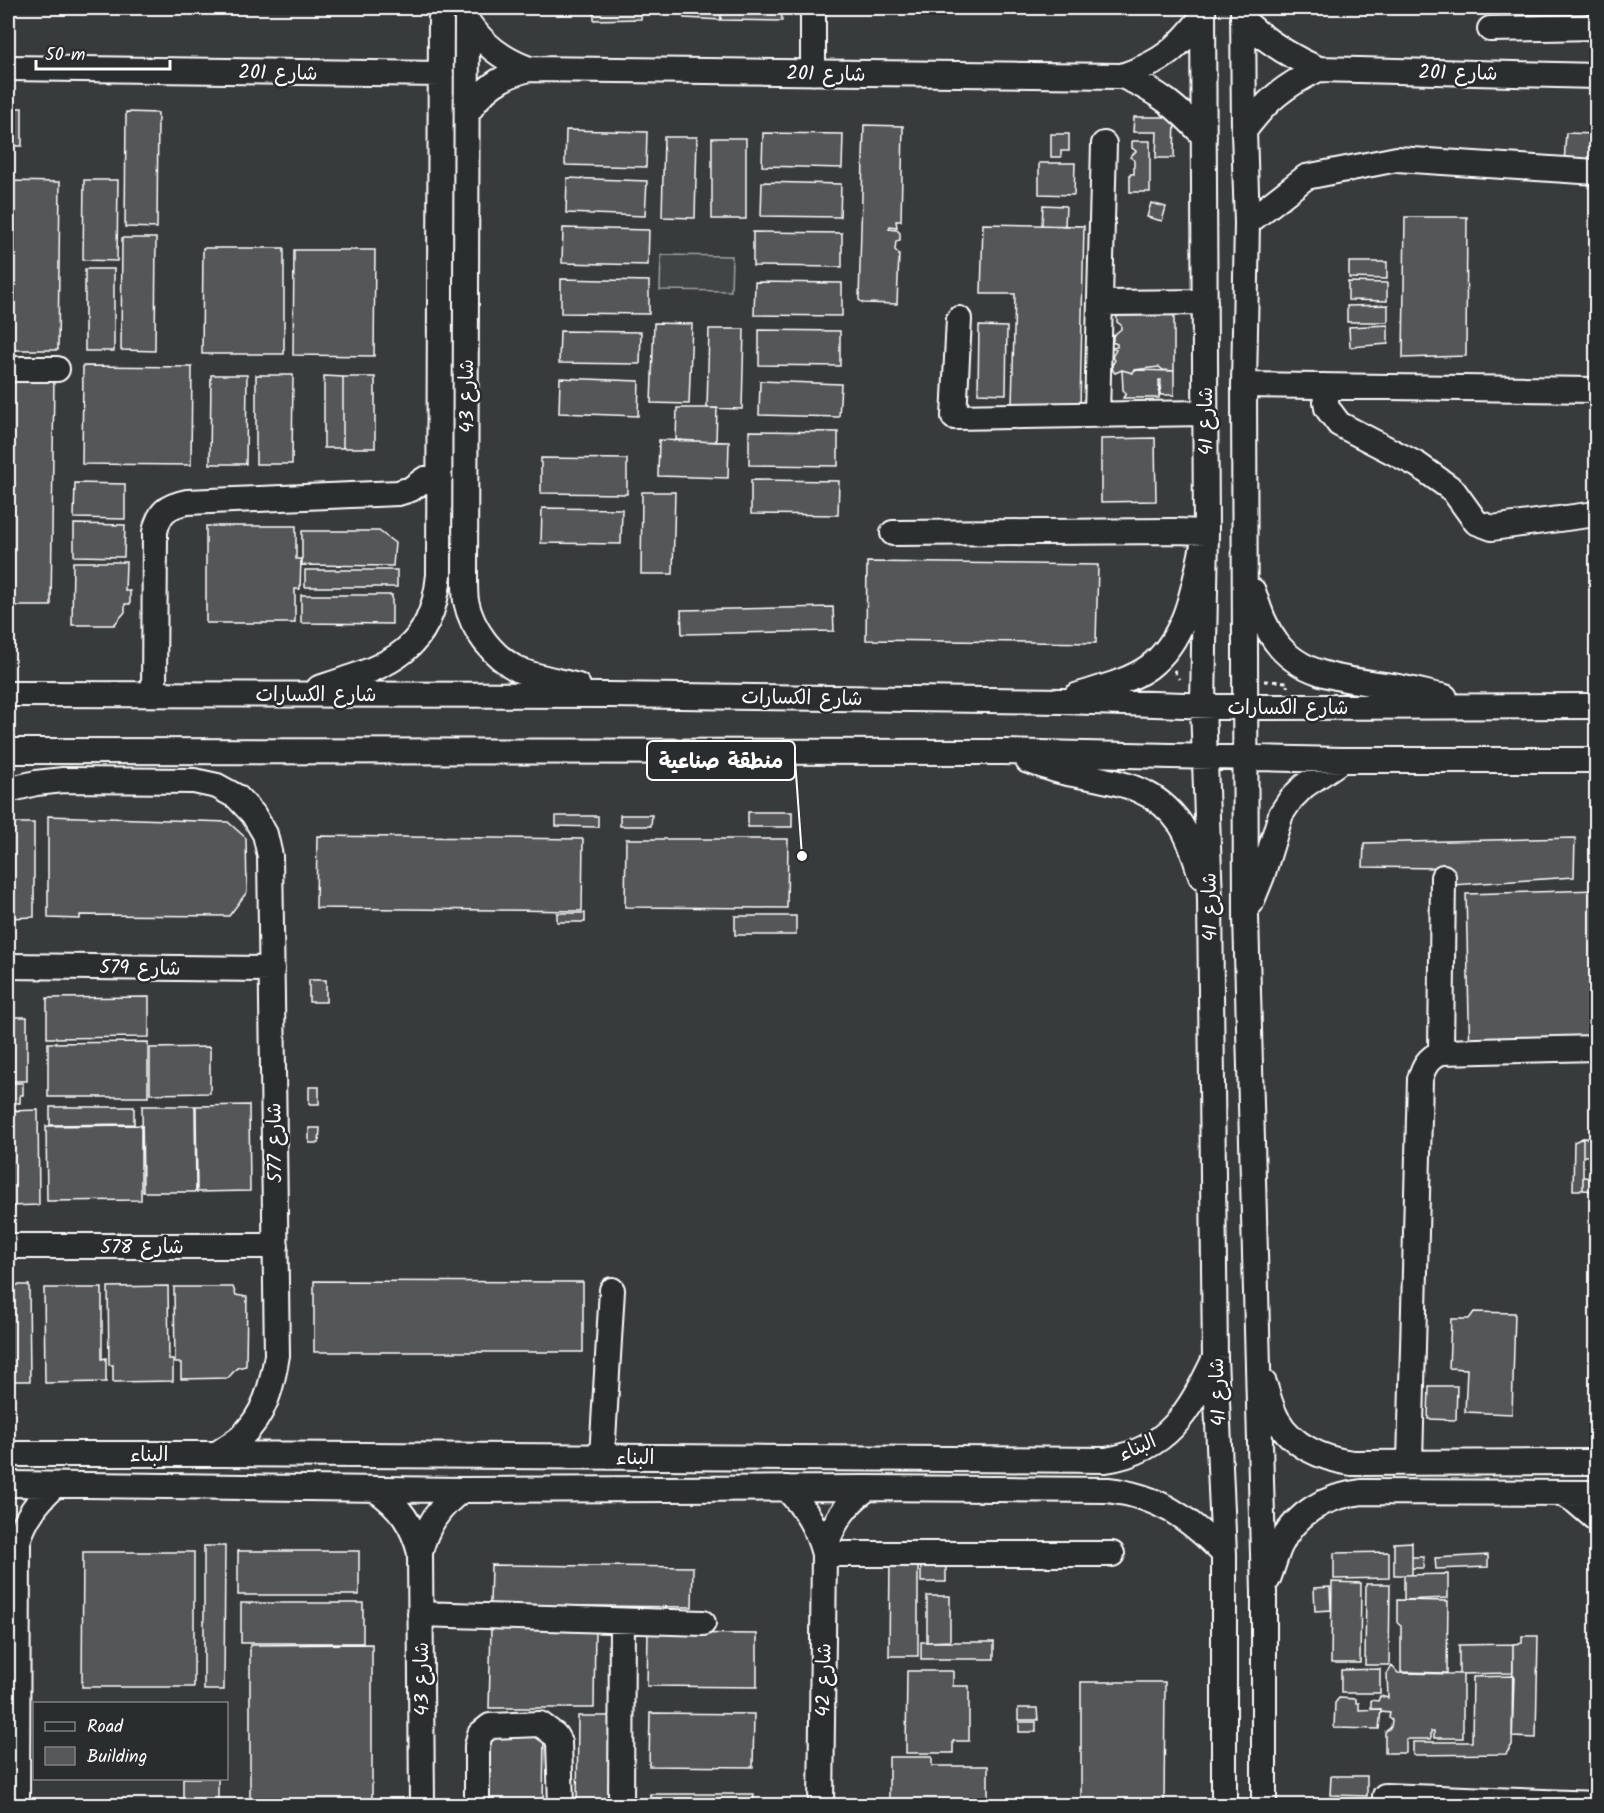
<svg xmlns="http://www.w3.org/2000/svg" width="1604" height="1813" viewBox="0 0 1604 1813" font-family="Kalam,'Playpen Sans Arabic',sans-serif">
  <style>
    .built { fill: #373a3b; fill-rule: evenodd }
    .green { fill: #414445; stroke: #a0a2a2; stroke-width: 1.5 }
    .building { fill: #555758; stroke: #fff; stroke-width: 1.5 }
    .lines { fill: none; stroke-linecap: round; stroke-linejoin: round }
    .minor-casing { stroke: #fff; stroke-width: 28 }
    .path { stroke: #fff; stroke-width: 3; stroke-dasharray: 4.5 4.5; stroke-linecap: butt }
    .minor { stroke: #2a2d2e; stroke-width: 24 }
    .labels { text-anchor: middle; stroke-width: 5; stroke-linejoin: round; paint-order: stroke }
    .street-label { font-size: 20px; fill: #fff; stroke: #2a2d2e }
    .leader { fill: none; stroke: #fff; stroke-width: 2 }
    .callout-dot { fill: #fff; stroke: #2a2d2e; stroke-width: 2 }
    .callout { fill: #2a2d2e; stroke: #fff; stroke-width: 2 }
    .callout-label { font-size: 21px; text-anchor: middle; font-weight: bold; fill: #fff }
  </style>
  <rect width="100%" height="100%" fill="#2a2d2e"/>
  <filter id="ink" filterUnits="userSpaceOnUse"><feTurbulence type="fractalNoise" baseFrequency=".0167" numOctaves="2"/><feDisplacementMap in="SourceGraphic" scale="12" xChannelSelector="R" yChannelSelector="G"/><feConvolveMatrix kernelMatrix="1 2 1 2 8 2 1 2 1" color-interpolation-filters="sRGB"/></filter>
  <g filter="url(#ink)">
    <!-- built -->
    <path class="built" d="M8,8h1588v1797l-1588,1zM34,1704h192v74h-192z"/>
    <!-- green -->
    <path class="green" d="M661,255l71,1 -1,35 -71,-1z"/>
    <!-- building -->
    <path class="building" d="M594,8h48l-1,11 -47,1z
      M684,8h36l1,12 -37,-2z
      M721,8h60l1,13 -61,-1z
      M8,108h14v38h-14z
      M126,112l32,1 -1,115 -32,-1z
      M1134,117h41l-1,41h-18l1,-26h-24z
      M864,125l39,1 -2,95h-5l1,6 -7,-1 -1,3 8,1 3,3v7l-4,1 -1,9 4,4 -2,50 -34,-1 -4,-3z
      M566,130l81,2 -1,35 -81,-2z
      M763,133l80,1 -1,34 -80,-2z
      M1566,133l30,1v31l-32,-1z
      M1051,134h18v17h-8v6h-10z
      M664,137h33l-2,81 -33,-1z
      M712,138h34v81h-34z
      M1132,141h18v51h-20v-18h4v-14l-4,-3 6,-6 -4,-3z
      M1039,163h36l-1,32 -35,-1z
      M567,178l80,3 -2,35 -79,-3z
      M84,180h34l-1,81 -34,-1z
      M8,181l52,1 -2,168h-50z
      M762,182l79,2 -1,33 -79,-1z
      M1151,203l15,4 -4,14 -15,-4z
      M1043,205l23,1 -1,20 -23,-1z
      M1405,217h62l-1,139 -63,2z
      M983,224l101,2 -4,180 -68,-1 3,-111h-34z
      M563,228l86,2 -1,35 -86,-2z
      M753,232l89,1v34l-89,-1z
      M122,238h34l-1,113 -34,-1z
      M203,248h81v106h-82z
      M294,250h81l-1,106 -81,-1z
      M1349,262h38v17l-38,-1z
      M85,269h29v82h-29z
      M561,279l88,2v33l-88,-1z
      M755,282l87,1v33l-88,-1z
      M1348,282l39,1v18l-39,-1z
      M1388,305v17h-41v-16z
      M1174,315v56l-11,-1 -4,-3 -25,3 -1,3 -11,-3 -7,3 -2,-2 -1,-6 3,-5 -3,-3 4,-7 -4,-2 5,-1v-3l-5,-2 1,-2v-4l8,-7v-4l-4,-3v-6z
      M654,323l38,1 -3,80 -38,-1z
      M1388,325v19l-38,3 -1,-20z
      M979,326l28,1 -1,67 -28,-1z
      M709,329h35l-2,80 -35,-1z
      M759,330l81,1v35l-81,-1z
      M560,331l81,1 -1,32 -81,-1z
      M83,366l109,1 -1,98 -109,-1z
      M1122,370l11,3 1,-3 40,1v24h-14l1,-15h-2v18h-36l3,-5 -3,-3z
      M211,375h36l-1,89h-36z
      M256,375h37l-1,89h-36z
      M324,376l19,1v71h-19z
      M343,377h32v71h-32z
      M560,378l79,3 -1,35 -79,-3z
      M8,379h46l-3,227h-43z
      M760,381l81,3 -2,33 -80,-2z
      M677,408h40l-1,34 -40,-2z
      M749,431l89,1v34l-89,-1z
      M1155,438l1,63 -55,1v-63z
      M659,440l70,2 -1,36 -70,-2z
      M541,458l86,1v35l-86,-1z
      M751,480l88,1 -1,34 -87,-1z
      M75,483l50,1v35l-51,-1z
      M642,492h33l-2,82h-32z
      M542,508l80,1 -1,35 -80,-1z
      M74,524l51,1 -1,32 -50,-1z
      M206,526h90v33h5l-1,30h-5v34h-89z
      M302,531h77l16,12 -2,23 -91,-1z
      M73,562h53l-1,29h5v13h-5v8l-11,13h-42z
      M867,562l231,3 -2,78 -230,-3z
      M305,570h92v17h-92z
      M301,595h91v29l-91,-1z
      M833,607l1,24 -152,3 -1,-24z
      M748,812h44v15h-44z
      M620,815h32l-1,11h-31z
      M48,816l180,6 18,16 1,54 -18,24 -149,-1v4l-32,-1z
      M556,816h42v11l-42,-1z
      M8,823h26v94l-26,1z
      M317,836l266,3 -1,72 -266,-3z
      M1575,838l-1,39 -137,9 4,-18 -78,-1 1,-24z
      M626,839h162l-1,69 -162,-1z
      M1596,890v164l-126,4 -4,-164z
      M557,913h28v9h-28z
      M735,916h61v19h-61z
      M309,980h17v22h-17z
      M149,997v40l-102,1v-40z
      M8,1017h19v64h-19z
      M148,1042v55h-100v-54z
      M210,1047v46l-60,1v-46z
      M8,1083h15v12h-3v8h-12z
      M309,1087h10v17h-10z
      M249,1105l1,86 -53,1 -1,-86z
      M142,1106h53l1,86h-53z
      M50,1107h84v17l-84,1z
      M38,1110l1,95 -31,1v-95z
      M141,1125v75l-94,1 -1,-75z
      M309,1128h11l-1,15h-10z
      M1583,1138v52h-10l1,-48z
      M1583,1138h13v18h-13z
      M1595,1156l1,22h-6l1,-18z
      M1583,1177l13,1v13l-13,-1z
      M314,1281l269,1v70h-269z
      M8,1285h21l1,96h-22z
      M168,1286l1,74h4v21l-60,1v-17h-4l-1,-78z
      M174,1287h59l3,8 11,2 -1,69 -9,2 -9,10 -47,1v-16h-6z
      M1594,1287h2v102h-3z
      M44,1288h58v71l4,-1v24l-61,1z
      M1474,1312l41,1 -3,101 -47,-2 2,-43 -18,-1 2,-49h18z
      M1429,1386h28l-1,34 -28,-1z
      M1412,1542v33h-18v-32z
      M204,1546h21l-1,144h-20z
      M238,1551h121v44h-121z
      M83,1552h111v135h-112z
      M1389,1552v26l-55,1v-26z
      M1488,1555v12l-52,2 -1,-11z
      M1412,1557h12l-1,11h-11z
      M890,1559h28v97h-29z
      M491,1565l202,2 -1,40 -202,-2z
      M946,1566v16h-25v-15z
      M1448,1574v24l-44,2v-25z
      M1332,1582l29,1 -1,80h-29z
      M1366,1584h24l-1,81h-24z
      M1330,1587l1,23 -16,1 -1,-23z
      M927,1596h23v45l-23,1z
      M1397,1600l51,1 -1,72 -46,-1v-47l-4,-3z
      M241,1603h122v40h-122z
      M491,1626l104,1 -1,81h-105z
      M648,1633l109,1v53l-110,-1z
      M1522,1636h16l-2,102 -24,-1 1,-93 9,-1z
      M921,1642h73v17h-73z
      M372,1644v162h-122v-161z
      M1513,1644v29l-54,1v-29z
      M1392,1666l6,7 65,1v64h-29v-7h-3v8h-25v14h-21v-21l6,-5 1,-7 -3,-2 1,-5 -9,-1v-3h-10v-9l7,1 2,-5 8,2 -1,-24z
      M1380,1669v24h-39v-23z
      M907,1671h46v15h16v55h-16v12h-47z
      M1514,1676l-2,69 -6,9 -93,1v-13h59l1,-65z
      M1081,1682h84l-1,124h-83z
      M1339,1698l17,1v4h3v7l22,-1 -2,20 -45,-1 1,-25z
      M1018,1708h19l1,12h-20z
      M650,1713l104,1 -1,53 -104,-1z
      M578,1716h36l-2,90h-35z
      M1019,1722h17v10h-17z
      M489,1734l55,1 -1,71h-55z
      M889,1757h43v9h56v40h-99z
      M1331,1776h36v20l-37,-1z
      M183,1778h35v28h-35z
      M650,1794h104l-1,12h-104z"/>
    <g class="lines">
      <defs>
        <path id="minor" d="M467,8l-2,570c0,7 0,16 1,23 6,29 27,56 53,69 16,7 42,11 59,16
          M1203,8l3,524 -3,174 7,194 5,458 9,196v252
          M1243,8l1,123 3,92 -3,162 2,531 18,676v214
          M1243,20c23,21 47,37 76,49l277,7
          M467,21c17,24 35,38 62,48
          M1490,29l106,-2
          M8,68l433,6
          M813,73v-65
          M1122,76c37,16 56,32 82,60
          M467,114c15,-25 34,-38 62,-45l593,7c41,-14 55,-27 81,-60
          M1244,131c23,-31 40,-45 75,-62
          M1247,223l59,-46 91,-18 199,13
          M1100,303l105,-1
          M959,319l-5,98 251,-4
          M8,369h49
          M1244,385l352,5
          M1324,386l3,22 12,16 79,41 35,25 23,32 16,6 104,-14
          M1097,414l7,-270
          M893,533l280,-2 33,1c-11,46 -16,104 -57,135 -21,15 -49,21 -73,29
          M1253,591c6,18 11,35 23,51 27,38 81,38 123,45 16,3 31,7 46,10
          M319,688c67,-22 112,-33 120,-113l2,-567
          M8,694l601,1 453,6 183,6 351,-1
          M154,694l1,-162c4,-20 12,-26 32,-30l211,-9 13,-4 14,-10 15,-1
          M8,751l995,1 339,8h254
          M1028,761c11,3 23,8 35,11 46,10 89,10 118,53 10,15 14,34 20,51
          M8,790l28,-7 27,-3 131,1 23,5 20,11 16,17 12,20 5,22 7,499c-5,31 -12,60 -36,82 -7,6 -16,11 -24,17
          M1251,903l11,-27 19,-62 10,-15 13,-13 38,-26
          M8,966l264,3
          M1441,1052l2,-175
          M8,1246h268
          M1264,1383c4,12 7,25 13,36 15,27 46,40 75,44l244,-1
          M8,1454h209l889,6c62,-10 83,-48 108,-100
          M602,1456l10,-166
          M1410,1462l10,-383c4,-14 8,-20 21,-27l155,-4
          M8,1484l454,6 406,-2 240,2c51,6 81,28 116,64
          M786,1488c19,20 31,39 38,66
          M376,1490c24,16 37,35 44,63
          M1563,1493l12,8 21,18
          M824,1554h288
          M1268,1579c4,-10 7,-21 11,-31 15,-35 47,-52 83,-56l234,1
          M420,1614l283,9
          M1385,1796l211,8
          M17,1806l1,-265c7,-23 19,-40 37,-56
          M422,1806l-2,-253c6,-27 19,-46 42,-63
          M477,1806v-60l3,-12 10,-8 50,-2 15,11 4,7 2,64
          M621,1806l1,-185
          M821,1806l3,-252c7,-29 20,-49 44,-66"/>
      </defs>
      <!-- minor casing -->
      <use href="#minor" class="minor-casing"/>
      <!-- path -->
      <path class="path" d="M1174,670l5,9
        M1264,681l24,1 -1,5"/>
      <!-- minor -->
      <use href="#minor" class="minor"/>
    </g>
  </g>
  <g class="labels">
    <!-- street labels -->
    <g class="street-label">
      <text transform="translate(278 72) rotate(1)" y="7">شارع 201</text>
      <text transform="translate(1458 72) rotate(1)" y="7">شارع 201</text>
      <text transform="translate(826 73) rotate(1)" y="7">شارع 201</text>
      <text transform="translate(466 396) rotate(-90)" y="7">شارع 43</text>
      <text transform="translate(1205 421) rotate(-90)" y="7">شارع 41</text>
      <text x="316" y="701">شارع الكسارات</text>
      <text transform="translate(802 697) rotate(1)" y="7">شارع الكسارات</text>
      <text x="1288" y="714">شارع الكسارات</text>
      <text transform="translate(1209 907) rotate(-91)" y="7">شارع 41</text>
      <text transform="translate(140 967) rotate(1)" y="7">شارع 579</text>
      <text transform="translate(274 1143) rotate(-91)" y="7">شارع 577</text>
      <text x="142" y="1253">شارع 578</text>
      <text transform="translate(1217 1392) rotate(-92)" y="7">شارع 41</text>
      <text transform="translate(1137 1447) rotate(-24)" y="7">البناء</text>
      <text x="149" y="1461">البناء</text>
      <text x="635" y="1464">البناء</text>
      <text transform="translate(421 1679) rotate(-90)" y="7">شارع 43</text>
      <text transform="translate(823 1680) rotate(-89)" y="7">شارع 42</text>
    </g>
  </g>
  <!-- callouts -->
  <path class="leader" d="M802 856L795 760"/>
  <circle class="callout-dot" cx="802" cy="856" r="6"/>
  <rect class="callout" x="647" y="741" width="148" height="39" rx="6"/>
  <g class="callout-label">
    <text x="721" y="768">منطقة صناعية</text>
  </g>
  <!-- margin -->
  <rect width="1604" height="1813" fill="none" stroke="#2a2d2e" stroke-width="30"/>
  <rect x="15" y="15" width="1574" height="1783" fill="none" stroke="#fff" stroke-width="2" filter="url(#ink)"/>
  <!-- legend -->
  <rect x="33" y="1702" width="195" height="78" fill="#2a2d2e" stroke="#7f8182" stroke-width="1.5"/>
  <rect x="45" y="1722" width="30" height="9" fill="#2a2d2e" stroke="#7f8182" stroke-width="1.5"/>
  <text x="87" y="1732" font-size="18" fill="#ffffff">Road</text>
  <rect x="45" y="1747" width="30" height="18" fill="#555758" stroke="#7f8182" stroke-width="1.5"/>
  <text x="87" y="1762" font-size="18" fill="#ffffff">Building</text>
  <!-- scale -->
  <path d="M36 60v9h134v-9" fill="none" stroke="#ffffff" stroke-width="3"/>
  <text x="45" y="60" font-size="18" fill="#ffffff" stroke="#2a2d2e" stroke-width="4.5" paint-order="stroke">50 m</text>
</svg>
